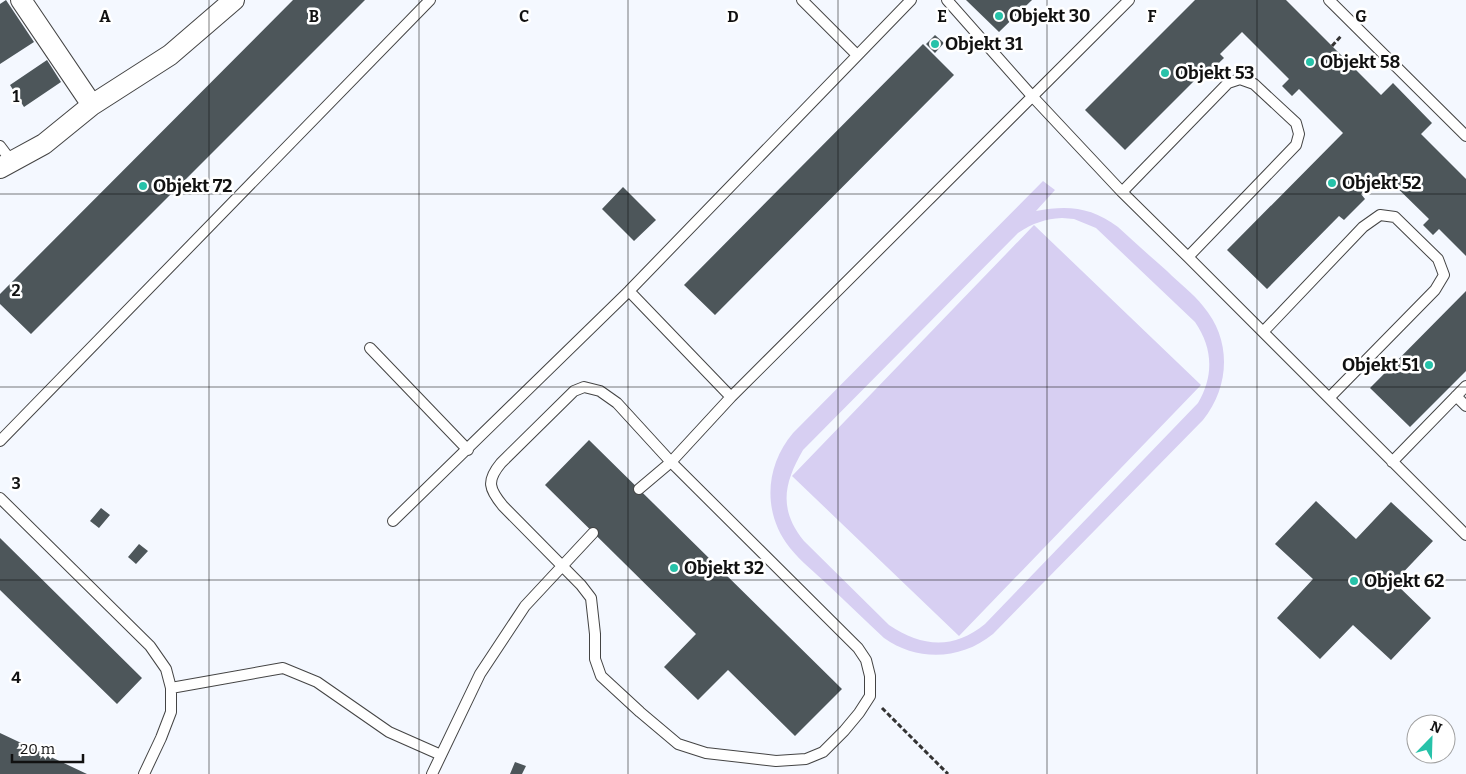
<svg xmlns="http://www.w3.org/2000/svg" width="1466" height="774" viewBox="0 0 1466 774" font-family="Bitter,serif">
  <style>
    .pitch { fill: #d7cff2; fill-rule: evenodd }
    .building { fill: #4d565a }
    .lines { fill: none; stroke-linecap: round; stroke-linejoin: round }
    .lane-casing { stroke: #444; stroke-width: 12 }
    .street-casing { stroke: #444; stroke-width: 22 }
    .path { stroke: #333; stroke-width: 3; stroke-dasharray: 5 2.5; stroke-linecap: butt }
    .lane { stroke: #fff; stroke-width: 10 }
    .street { stroke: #fff; stroke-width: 20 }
    .grid { fill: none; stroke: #111; stroke-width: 1; stroke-opacity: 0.55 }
    .poi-dot { fill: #27c2a9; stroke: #fff; stroke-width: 2 }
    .labels { text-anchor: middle; stroke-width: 5; stroke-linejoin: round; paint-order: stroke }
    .poi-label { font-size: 18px; font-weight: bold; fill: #111; stroke: #fff; text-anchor: start }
    .grid-label { font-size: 16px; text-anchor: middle; font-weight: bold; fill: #111; stroke: #fff; stroke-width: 5; stroke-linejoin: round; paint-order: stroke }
  </style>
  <rect width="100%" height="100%" fill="#f4f8ff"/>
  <!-- pitch -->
  <path class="pitch" d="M1043,181l12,9 -19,21c32,-6 55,-4 82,16 16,15 33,30 49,44 12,12 26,22 36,35 29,34 27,80 0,114l-210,214c-32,26 -75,28 -109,4 -19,-18 -37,-35 -56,-53 -12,-12 -27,-23 -38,-37 -28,-35 -25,-82 3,-115zM1062,218l12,1 22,9 99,94c18,26 19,54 3,81l-213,221c-32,26 -63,23 -96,1l-85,-84c-26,-32 -20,-58 -1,-91l215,-217c15,-10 27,-14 44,-15z
    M1034,225l167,160 -242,251 -167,-160z"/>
  <!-- building -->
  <path class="building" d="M6,0l28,42 -34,22v-60z
    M293,0h72l-334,334 -31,-30v-10z
    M966,0h66l-33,32z
    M1195,0h91l95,95 12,-12 39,40 -11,11 45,45v77l-27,-27 -6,6 -10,-10 6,-6 -47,-46 -21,21 4,5 -21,21 -5,-4 -72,73 -40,-39 116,-117 -44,-44 -7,7 -10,-10 7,-7 -47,-47 -22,22 4,4 -23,22 -3,-3 -73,73 -40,-40z
    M935,35l9,8 -9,10 -9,-9z
    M923,44l31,31 -239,240 -31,-30z
    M47,60l14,22 -37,25 -14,-22z
    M623,187l33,33 -22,21 -32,-32z
    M1466,291v80l-56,56 -40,-39z
    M589,440l253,249 -47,47 -67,-66 -30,30 -34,-33 32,-33 -151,-149z
    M1316,501l40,38 35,-37 42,39 -39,41 37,36 -40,42 -38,-35 -33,34 -43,-41 36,-39 -38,-35z
    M101,508l9,7 -11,13 -9,-7z
    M0,538l142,140 -25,26 -117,-114z
    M139,544l9,7 -12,13 -8,-7z
    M0,733l87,41h-87z
    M515,762l11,4 -4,8h-12z"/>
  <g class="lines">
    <defs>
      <path id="lane" d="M802,0l55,55
        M947,0l85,96 90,96 66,65 278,278
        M1329,0l137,136
        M0,146l12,16
        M1122,192l106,-109 12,-4 14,5 42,39 3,11 -3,11 -108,112
        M629,291l102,106
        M1263,332l100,-105 17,-12 15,2 43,42 6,16 -9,15 -106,108
        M370,348l98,102
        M584,387l16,4 17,12 54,59 187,186 8,12 4,16v20l-11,17 -15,18 -21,21 -17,7 -30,2 -70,-8 -28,-9 -38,-32 -39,-36 -6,-17v-25l-4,-36 -10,-13 -78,-79c-14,-17 -17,-25 -2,-43l73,-72z
        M1456,396l10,10
        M0,441l430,-441
        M1392,462l74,-76
        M639,489l32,-27 60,-65 398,-397
        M0,498l150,148 16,23 5,19v24l-10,26 -17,36
        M393,521l236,-230 282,-291
        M171,688l112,-20 34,14 72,50 52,23
        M432,774l48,-100 45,-68 68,-73"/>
      <path id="street" d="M21,0l71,105
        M0,168l44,-24 48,-39 78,-50 64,-55"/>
    </defs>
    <!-- lane casing -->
    <use href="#lane" class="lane-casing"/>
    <!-- street casing -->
    <use href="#street" class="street-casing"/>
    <!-- path -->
    <path class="path" d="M1332,46l9,-10
      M882,708l66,66"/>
    <!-- lane -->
    <use href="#lane" class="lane"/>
    <!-- street -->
    <use href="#street" class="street"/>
  </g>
  <!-- grid -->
  <path class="grid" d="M209,0v774M419,0v774M628,0v774M838,0v774M1047,0v774M1257,0v774M0,194h1466M0,387h1466M0,580h1466"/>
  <!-- markers -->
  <g class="poi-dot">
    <circle cx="999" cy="16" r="5"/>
    <circle cx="935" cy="44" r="5"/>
    <circle cx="1310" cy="62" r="5"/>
    <circle cx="1165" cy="73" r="5"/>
    <circle cx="1332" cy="183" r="5"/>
    <circle cx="143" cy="186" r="5"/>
    <circle cx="1429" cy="365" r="5"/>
    <circle cx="674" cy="568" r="5"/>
    <circle cx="1354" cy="581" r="5"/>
  </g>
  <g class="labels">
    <!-- poi labels -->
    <g class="poi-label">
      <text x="1009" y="22">Objekt 30</text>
      <text x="945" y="50">Objekt 31</text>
      <text x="1320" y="68">Objekt 58</text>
      <text x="1175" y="79">Objekt 53</text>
      <text x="1342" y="189">Objekt 52</text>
      <text x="153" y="192">Objekt 72</text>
      <text x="1419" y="371" text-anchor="end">Objekt 51</text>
      <text x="684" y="574">Objekt 32</text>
      <text x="1364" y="587">Objekt 62</text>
    </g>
  </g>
  <g class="grid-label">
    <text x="105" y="22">A</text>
    <text x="314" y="22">B</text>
    <text x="524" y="22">C</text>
    <text x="733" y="22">D</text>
    <text x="942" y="22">E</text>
    <text x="1152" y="22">F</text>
    <text x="1361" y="22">G</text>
    <text x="16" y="102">1</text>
    <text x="16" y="296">2</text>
    <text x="16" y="489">3</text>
    <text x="16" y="683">4</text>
  </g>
  <!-- north arrow -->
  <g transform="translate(1431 739) rotate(23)"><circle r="24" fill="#ffffff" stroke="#a0a0a0"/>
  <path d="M0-4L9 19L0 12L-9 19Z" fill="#27c2a9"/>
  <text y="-8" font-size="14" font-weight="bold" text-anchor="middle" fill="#111111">N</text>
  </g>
  <!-- scale -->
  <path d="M12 754v8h71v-8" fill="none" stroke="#111111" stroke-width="2.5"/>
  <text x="20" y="754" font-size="15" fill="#111111" stroke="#ffffff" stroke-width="4" paint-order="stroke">20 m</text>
</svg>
